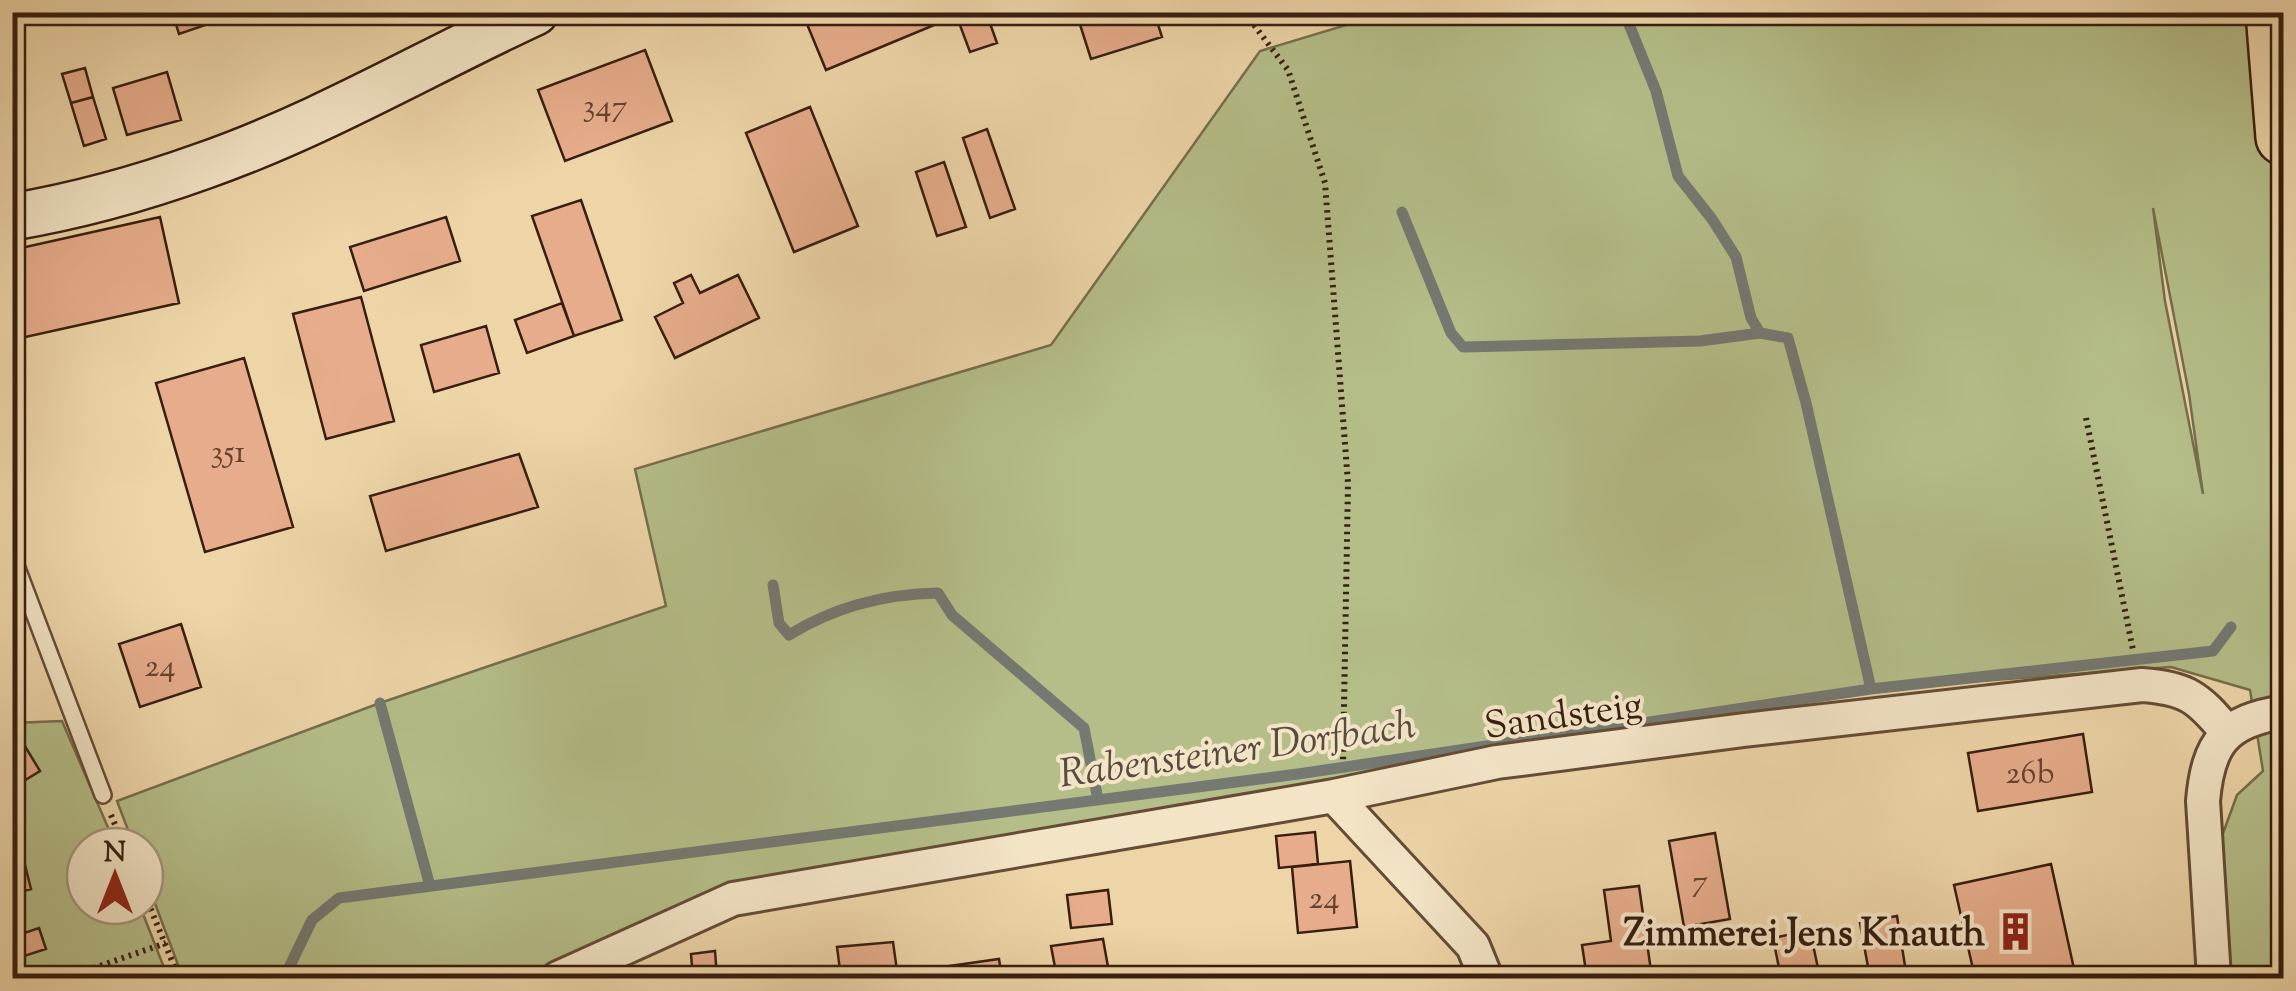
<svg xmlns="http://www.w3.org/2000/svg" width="2296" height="991" viewBox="0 0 2296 991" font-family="'Sorts Mill Goudy',serif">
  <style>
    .green { fill: #b5be89; stroke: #766e4c; stroke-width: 2.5; fill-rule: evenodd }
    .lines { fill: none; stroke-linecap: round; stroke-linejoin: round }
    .stream { stroke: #757972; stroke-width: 11 }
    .building { fill: #e6ac8b; stroke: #371e10; stroke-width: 2.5 }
    .lane-casing { stroke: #644c36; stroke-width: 20 }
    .street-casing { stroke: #644c36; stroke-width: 38 }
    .secondary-casing { stroke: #371e10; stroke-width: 50 }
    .highway-casing { stroke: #371e10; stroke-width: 60 }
    .path { stroke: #371e10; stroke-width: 6; stroke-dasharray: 2.5 5; stroke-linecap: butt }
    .lane { stroke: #f3e4c6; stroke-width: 15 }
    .street { stroke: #f3e4c6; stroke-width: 32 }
    .secondary { stroke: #f3e4c6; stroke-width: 45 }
    .highway { stroke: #edd5a8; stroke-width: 55 }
    .labels { text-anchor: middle; stroke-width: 8; stroke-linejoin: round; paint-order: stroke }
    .number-label { font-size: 32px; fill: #63422f }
    .street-label { font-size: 38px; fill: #371e10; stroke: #f3e4c6 }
    .poi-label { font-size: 38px; font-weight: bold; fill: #371e10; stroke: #f3e4c6; text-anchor: end }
    .water-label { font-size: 40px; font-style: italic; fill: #564c41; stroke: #f3e4c6 }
  </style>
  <rect width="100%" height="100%" fill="#edd5a8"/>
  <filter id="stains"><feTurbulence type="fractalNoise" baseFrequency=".002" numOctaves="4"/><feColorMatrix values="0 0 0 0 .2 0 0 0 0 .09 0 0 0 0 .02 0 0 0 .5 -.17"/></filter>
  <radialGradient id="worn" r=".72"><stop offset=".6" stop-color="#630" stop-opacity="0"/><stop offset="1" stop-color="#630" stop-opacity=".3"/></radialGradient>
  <!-- green -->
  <path class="green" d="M1389,12l894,1v965h-52l-9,-142 15,-41 26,-24 -13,-81 -79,-23 -300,22 -1155,209 -189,80h-344l-38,-101v-31h-11l-17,-45 263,-98 286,-97 -31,-137 416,-124 209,-294zM2153,208l36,186 14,100 -38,-193z
    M62,721l54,125h-31v60h55l28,72h-155l-1,-255z"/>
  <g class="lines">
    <!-- stream -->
    <path class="stream" d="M1624,12l32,79 22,85 34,43 24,38 15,61 9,15
      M1402,212l49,121 12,14 237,-6 60,-8 28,5 18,65 65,286
      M773,585l6,38 10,12c45,-28 97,-41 149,-42l14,22 132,113 14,72
      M380,703l50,183
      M284,978l28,-58 27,-22 959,-124 573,-85 342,-38 18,-24"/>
  </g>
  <!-- building -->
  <path class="building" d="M172,12h59l1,4 -53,18z
    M802,12h133l4,11 -113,47z
    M978,12h8l11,31 -27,9 -12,-32z
    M1076,12h78l8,25 -71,22z
    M645,50l27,71 -107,40 -27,-71z
    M85,68l8,29 -22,6 -9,-29z
    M167,72l14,48 -54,15 -14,-47z
    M93,97l13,42 -22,7 -13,-43z
    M810,107l48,119 -64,26 -48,-119z
    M987,129l28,80 -25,9 -27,-80z
    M944,162l22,65 -29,9 -21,-64z
    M581,200l41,120 -48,16 -42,-120z
    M160,217l19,86 -167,37v-90z
    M446,217l14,44 -96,30 -14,-44z
    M691,275l9,18 38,-18 21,43 -84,40 -20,-41 28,-14 -9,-20z
    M361,297l33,124 -68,18 -33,-125z
    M562,303l12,33 -47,17 -12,-33z
    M486,326l13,47 -65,19 -13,-47z
    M244,358l49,169 -88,25 -49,-169z
    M519,454l19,53 -152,44 -16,-55z
    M181,624l20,63 -61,20 -21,-63z
    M2083,734l9,58 -114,19 -10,-58z
    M23,743l17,28 -28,17v-39z
    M1315,832l3,32 -39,4 -3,-32z
    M1715,833l15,86 -46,8 -15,-86z
    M1350,861l7,66 -59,6 -6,-66z
    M2051,864l25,114h-101l-21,-93z
    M25,865l6,24 -19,5v-25z
    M1639,886l13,92h-65l-5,-33 29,-4 -7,-51z
    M1108,890l4,34 -41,4 -4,-33z
    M1897,916l9,56 -36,6 -10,-55z
    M39,928l7,21 -28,9 -6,-21z
    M1810,930l10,48h-39l-8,-40z
    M1103,939l7,39h-53l-6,-32z
    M893,942l5,36h-57l-4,-31z
    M715,951l2,27h-24l-2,-24z
    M999,959l3,19h-72l-2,-9z"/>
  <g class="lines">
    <defs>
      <path id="lane" d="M12,555l91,240"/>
      <path id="street" d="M1334,796l139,150 13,32
        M558,978l175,-79 601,-103 163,-34 247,-32 398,-45c44,3 56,12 84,46
        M2214,978l-11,-177c5,-58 22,-80 81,-89"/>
      <path id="secondary" d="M12,217c65,-11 130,-29 191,-51 115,-40 222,-103 332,-154"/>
      <path id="highway" d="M2274,12l10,125"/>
    </defs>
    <!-- lane casing -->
    <use href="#lane" class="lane-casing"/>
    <!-- street casing -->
    <use href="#street" class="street-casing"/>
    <!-- secondary casing -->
    <use href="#secondary" class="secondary-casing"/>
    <!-- highway casing -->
    <use href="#highway" class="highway-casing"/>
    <!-- path -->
    <path class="path" d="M1254,25l34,45 37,113 23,300 -5,280
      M2086,418l47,232
      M111,815l13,31
      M145,895l34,83
      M65,978l101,-35"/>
    <!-- lane -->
    <use href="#lane" class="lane"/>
    <!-- street -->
    <use href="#street" class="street"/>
    <!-- secondary -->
    <use href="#secondary" class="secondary"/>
    <!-- highway -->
    <use href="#highway" class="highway"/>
  </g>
  <!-- icons -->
  <defs>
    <symbol id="building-bare" viewBox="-9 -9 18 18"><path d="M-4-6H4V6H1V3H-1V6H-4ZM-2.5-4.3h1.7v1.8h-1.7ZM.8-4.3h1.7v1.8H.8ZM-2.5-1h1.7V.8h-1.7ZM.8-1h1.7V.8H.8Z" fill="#8f2418" stroke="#f3e4c6" stroke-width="2.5" paint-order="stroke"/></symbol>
  </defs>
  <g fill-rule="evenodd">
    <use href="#building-bare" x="1988" y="904" width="55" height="55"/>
  </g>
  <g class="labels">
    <!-- number labels -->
    <g class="number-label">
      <text x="605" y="116">347</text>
      <text x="228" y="462">351</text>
      <text x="160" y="676">24</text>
      <text x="2030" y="783">26b</text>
      <text x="1700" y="891">7</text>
      <text x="1324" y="908">24</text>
    </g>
    <!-- street labels -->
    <g class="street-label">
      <text transform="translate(1563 714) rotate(-8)" y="13">Sandsteig</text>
    </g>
    <!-- poi labels -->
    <g class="poi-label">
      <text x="1985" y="945">Zimmerei Jens Knauth</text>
    </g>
    <!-- water labels -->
    <g class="water-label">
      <text transform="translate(1237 748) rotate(-8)" y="14">Rabensteiner Dorfbach</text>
    </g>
  </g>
  <!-- margin -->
  <rect width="2296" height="991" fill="none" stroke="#edd5a8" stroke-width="50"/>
  <rect x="15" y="15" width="2266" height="961" fill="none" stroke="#371e10" stroke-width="5"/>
  <rect x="25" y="25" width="2246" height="941" fill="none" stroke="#371e10" stroke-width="2.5"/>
  <!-- north arrow -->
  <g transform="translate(115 876)"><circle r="48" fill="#f3e4c6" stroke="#a8957d" stroke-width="2.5"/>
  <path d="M0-8L18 38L0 25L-18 38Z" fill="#8f2418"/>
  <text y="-15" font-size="28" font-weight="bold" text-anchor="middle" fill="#371e10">N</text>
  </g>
  <rect width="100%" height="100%" filter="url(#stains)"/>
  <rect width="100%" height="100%" fill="url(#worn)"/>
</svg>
